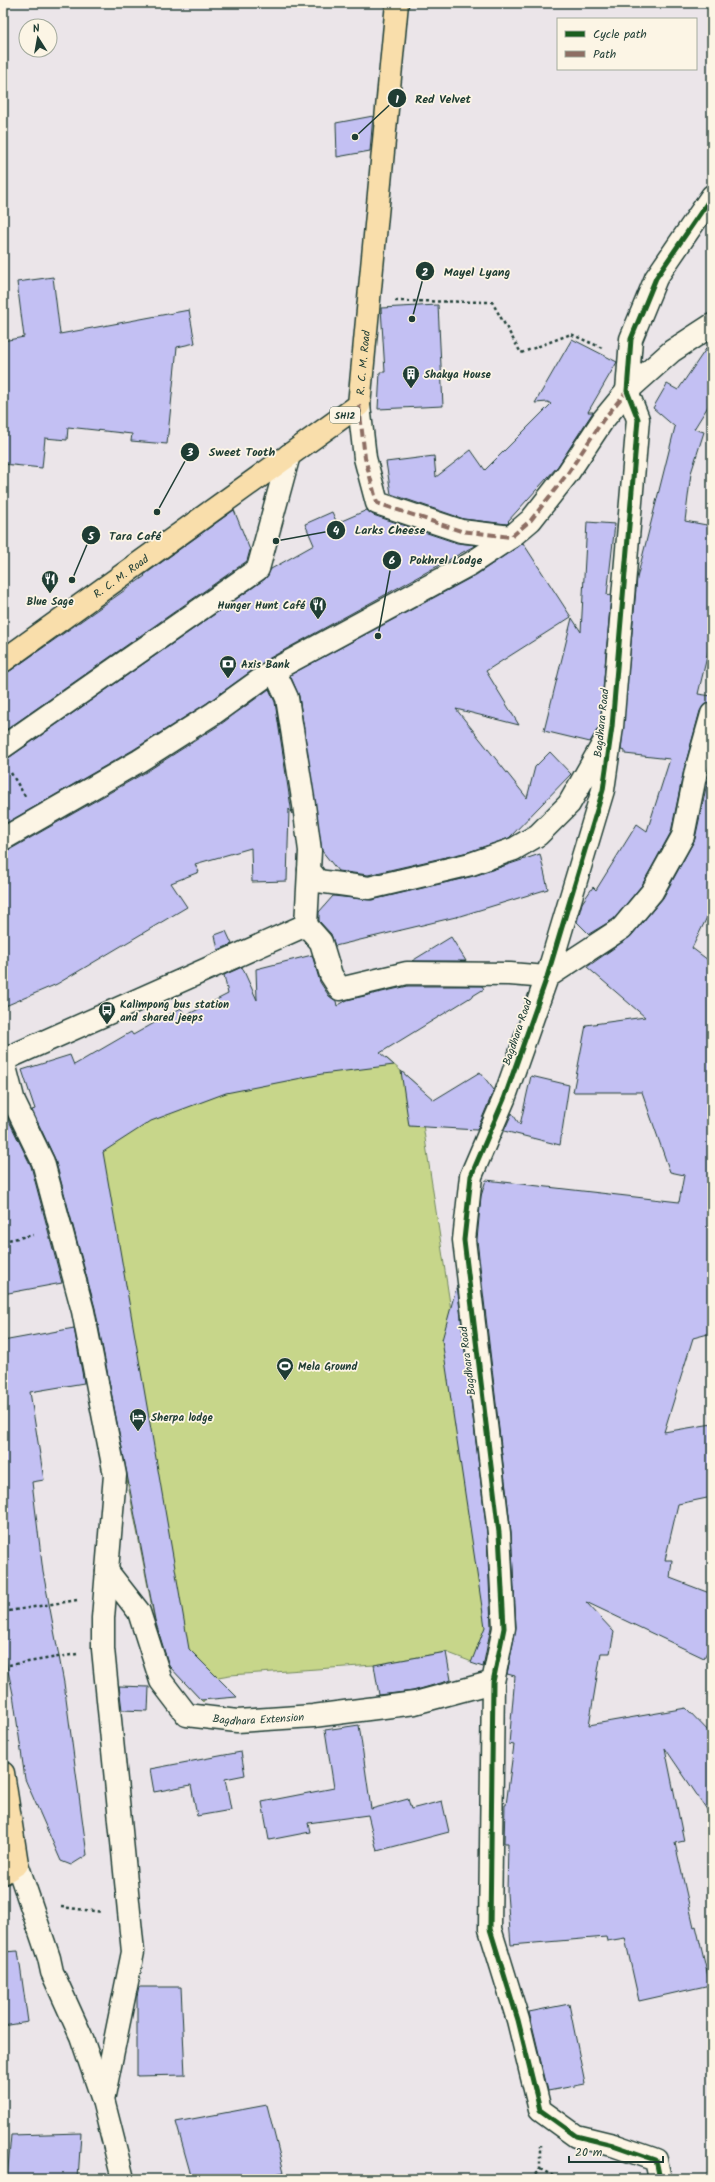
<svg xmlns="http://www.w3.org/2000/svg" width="715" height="2182" viewBox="0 0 715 2182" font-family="Kalam,sans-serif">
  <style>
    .green { fill: #c7d68a; stroke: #738a5f }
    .building { fill: #c3c0f3; stroke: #1f3d34 }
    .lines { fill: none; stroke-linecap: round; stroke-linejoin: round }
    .pedestrian-casing { stroke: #1f3d34; stroke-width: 25 }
    .minor-casing { stroke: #1f3d34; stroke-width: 25 }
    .tertiary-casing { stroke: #1f3d34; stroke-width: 25 }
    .primary-casing { stroke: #1f3d34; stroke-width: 25 }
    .path { stroke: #1f3d34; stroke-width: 2.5; stroke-dasharray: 3 3; stroke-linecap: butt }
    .pedestrian { stroke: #fcf5e5; stroke-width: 22 }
    .minor { stroke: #fcf5e5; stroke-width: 22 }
    .tertiary { stroke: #fcf5e5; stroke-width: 22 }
    .primary { stroke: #f9deab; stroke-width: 22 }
    .quiet { stroke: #8d6e63; stroke-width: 4; stroke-dasharray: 8 4; stroke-linecap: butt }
    .cycleway-casing { stroke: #fcf5e5; stroke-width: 8 }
    .cycleway { stroke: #1b5e20; stroke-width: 5 }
    .labels { text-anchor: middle; stroke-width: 3.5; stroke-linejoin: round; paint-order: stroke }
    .shield { fill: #fcf5e5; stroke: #617469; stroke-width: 1 }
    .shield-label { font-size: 10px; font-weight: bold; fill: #1f3d34 }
    .street-label { font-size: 11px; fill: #1f3d34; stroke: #fcf5e5 }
    .poi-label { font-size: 11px; font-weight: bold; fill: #1f3d34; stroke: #fcf5e5; text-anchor: start }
    .leader { fill: none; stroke: #1f3d34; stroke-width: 1.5 }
    .callout-dot { fill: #1f3d34; stroke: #fcf5e5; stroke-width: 1.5 }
    .mark-label { font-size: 12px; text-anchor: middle; font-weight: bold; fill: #fff }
    .callout-label { font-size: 12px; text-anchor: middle; font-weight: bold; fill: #1f3d34; stroke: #fcf5e5; stroke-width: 3.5; stroke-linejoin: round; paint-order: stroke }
  </style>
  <rect width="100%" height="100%" fill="#ebe5e9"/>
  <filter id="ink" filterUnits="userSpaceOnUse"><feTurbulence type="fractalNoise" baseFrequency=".025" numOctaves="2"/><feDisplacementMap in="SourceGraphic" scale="8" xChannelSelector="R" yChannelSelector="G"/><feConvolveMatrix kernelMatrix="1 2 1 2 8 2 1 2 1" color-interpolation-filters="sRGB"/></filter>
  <g filter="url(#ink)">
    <!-- green -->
    <path class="green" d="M385,1057l32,28 82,544 -14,38 -39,-15 -72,13 -144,10 -12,2 -15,25 -41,-44 -103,-525 98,-61 217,-5z"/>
    <!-- building -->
    <path class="building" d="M373,116l-3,35 -33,6 -1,-34z
      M53,277l7,57 129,-24 6,33 -18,4 -10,97 -36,-3 1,-7 -64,-7 -1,13 -22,-2 -3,30 -39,-4v-123l21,-4 -7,-55z
      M438,305l5,101 -65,3 2,-37h5l-4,-64z
      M572,339l45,23 -29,50h5l-35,54 -50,55 1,1 -2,2 -43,-5 -73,-25 -5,-32 48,-6 2,21 35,-27 14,20 66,-66 -3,-2 -13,1z
      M712,340v60l-18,29 10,3 -13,41 -6,48 27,5v110l-14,58 14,2v6l-8,3 -4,6 -16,58 -13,63 -29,53 -28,34 -25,15 -12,-12 5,-19 11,-16 3,3 41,-66 10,7 23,-72 -45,-5v-3l-4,-1 16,-172 38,-151 -22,-19 14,-24 11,6z
      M234,510l16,40 -3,11 -244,171v-59l7,-2 135,-95 -1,-1z
      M367,510l6,5 84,28 19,2 -208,114 -61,44 -74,47 -130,75v-66l7,-2 255,-178 6,-10 43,-24 -9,-21 27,-12 5,11z
      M587,522l28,2 -8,71 4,1 -11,129 -10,17 -46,-11 28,-113 9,14z
      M523,543l48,74 -85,54 33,54 -63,-16 71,89 8,-31 15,-15 21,22 -62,64 -41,14 -100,23 -30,-4 -16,-20 -23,-155 -9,-21 186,-100z
      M269,689l6,13 17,112 -3,-5 -2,72 -35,1 -1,-34 -56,16 4,8 -28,11 16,24 -130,77 -54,23v-156l6,-1 137,-78 75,-48z
      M712,760v147l-20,41 20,15v98l-3,24 1,39h2v209l-19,5 -29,94 48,-8v73l-34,7 -13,56h7l-2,18 42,16v48l-8,16 -118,-56 28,30 -4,21h-9l-12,72 97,-17 26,27v82l-47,-69 19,93 -9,2 19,84 2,-1 14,59 -71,16 -14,-63 -18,3 -1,-4 -95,8 -4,-52 1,-50h-4l1,-38h1l8,-60 -5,-1 6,-68 -8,-2 9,-47 -5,-95 -34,-292 4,-44 5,-16 193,22 5,-27 -14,-3 -28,-80h-69l13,-67 59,-8 -58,-50 44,-31 32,-38 32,-59z
      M540,854l8,35 -88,27 -125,30 -4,-12 -12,-13v-9l14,-16 39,4 102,-24z
      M226,931l6,13 -14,6 -3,-15z
      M451,937l15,24h-54z
      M312,955l8,27 9,14 7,5 1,5 10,-6 61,-14h74l2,3 -104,64 14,12 -72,9 -96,19 -75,28 -48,31 86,497 48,48 -36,3 -32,-34 -14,-46 -60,-312 -40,-149 -23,-49 3,-1 -13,-39 48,-15 4,10 57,-33 2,3 48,-27 4,8 43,-22 -4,-19 18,-8 15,33 -1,-31z
      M401,1071l33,29 46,-28 14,18 -17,40 -68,-4z
      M531,1076l38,9 -9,60 -56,-14 8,-18 8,12z
      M7,1117l24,49 31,117 -59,11v-176z
      M457,1285l30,249 4,93 -8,40 -12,-4 14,-36 -43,-287z
      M74,1328l10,55 -54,9 14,88 -12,2 11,90 21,111 23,172 -16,10 -10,-4 -36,-82 -12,-85 -10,-46v-307z
      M446,1652l5,28 -38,11 -34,4 -5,-30z
      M119,1686l30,1 -1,24 -26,-1z
      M359,1725l12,84 37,-10 3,10 31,-8 7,31 -72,19 -9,-36 -60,8 2,9 -41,8 -7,-38 72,-14 -9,-58z
      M241,1752l4,23 -20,4 6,31 -34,6 -6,-31 -37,7 -4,-23z
      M18,1951l10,71 -25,4v-74z
      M139,1987h42l4,88 -48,1v-79z
      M569,2004l16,80 -37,7 -19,-79z
      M267,2105l17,67 -32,7h-60l-16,-57z
      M81,2133l-3,46h-71l4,-44z"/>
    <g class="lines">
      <defs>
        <path id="pedestrian" d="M359,405l6,53 12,45 84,28 50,6 20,-17 37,-47 35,-53 24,-29"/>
        <g id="minor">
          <path d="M627,391l4,-52 25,-61 56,-82"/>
          <path d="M274,670l13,28 17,107 6,46 -1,19 9,11 51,7 102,-24 43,-15 24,-14 31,-31 42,-74"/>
          <path d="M3,747l255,-178 31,-114"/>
          <path d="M3,839l136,-78 75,-48 60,-43 196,-106 41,-27"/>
          <path d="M306,925l15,17 10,33 9,14 67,-16 103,1 37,3 75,-49 30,-36 31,-56 13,-65 16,-57"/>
          <path d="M3,1059l11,43 29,60 40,149 32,164 -12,143v31l30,303 -30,148"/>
          <path d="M3,1060l303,-135 3,-55"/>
          <path id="s1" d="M107,1571l32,41 22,69 26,34 50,6 76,-5 102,-13 78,-21"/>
        </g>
        <path id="tertiary" d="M17,1864l32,94 3,14 29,64 22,64 20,79
          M660,2179l-4,-19 -43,-15 -37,-9 -36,-26 -22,-90 -28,-91 3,-247 11,-54 -5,-95 -35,-293 7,-64 33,-77 43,-122 56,-187 9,-63 26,-308 -11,-28 45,-40 40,-26"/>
        <g id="primary">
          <path id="s2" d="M3,661l356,-256 38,-402"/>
          <path d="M3,1773l14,91 -14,9"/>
        </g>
      </defs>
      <!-- pedestrian casing -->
      <use href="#pedestrian" class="pedestrian-casing"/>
      <!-- minor casing -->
      <use href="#minor" class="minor-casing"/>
      <!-- tertiary casing -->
      <use href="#tertiary" class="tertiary-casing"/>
      <!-- primary casing -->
      <use href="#primary" class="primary-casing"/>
      <!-- path -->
      <path class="path" d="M395,301l97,1 29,51 50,-19 31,14
        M11,773l14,23
        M3,1241l30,-6
        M3,1612l74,-12
        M3,1666l74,-12
        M61,1907l41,5
        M540,2169l19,10
        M531,2179l9,-10v-24"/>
      <!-- pedestrian -->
      <use href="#pedestrian" class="pedestrian"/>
      <!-- minor -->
      <use href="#minor" class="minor"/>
      <!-- tertiary -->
      <use href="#tertiary" class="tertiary"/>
      <!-- primary -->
      <use href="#primary" class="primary"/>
      <!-- quiet -->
      <path class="quiet" d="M359,405l6,53 12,45 84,28 50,6 20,-17 37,-47 35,-53 24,-29"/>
      <defs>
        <path id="cycleway" d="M660,2179l-4,-19 -43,-15 -37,-9 -36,-26 -22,-90 -28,-91 3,-247 11,-54 -5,-95 -35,-293 7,-64 33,-77 43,-122 56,-187 9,-63 26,-308 -11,-28 4,-52 25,-61 56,-82"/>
      </defs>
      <!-- cycleway casing -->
      <use href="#cycleway" class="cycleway-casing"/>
      <!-- cycleway -->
      <use href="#cycleway" class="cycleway"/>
    </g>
  </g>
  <!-- icons -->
  <defs>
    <symbol id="building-pin" viewBox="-11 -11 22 30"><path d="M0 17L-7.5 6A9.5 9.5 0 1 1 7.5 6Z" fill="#1f3d34" stroke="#fcf5e5"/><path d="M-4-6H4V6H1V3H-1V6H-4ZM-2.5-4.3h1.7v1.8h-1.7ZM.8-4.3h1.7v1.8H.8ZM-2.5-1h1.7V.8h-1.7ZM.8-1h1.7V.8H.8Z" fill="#fff"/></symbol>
    <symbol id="restaurant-pin" viewBox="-11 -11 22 30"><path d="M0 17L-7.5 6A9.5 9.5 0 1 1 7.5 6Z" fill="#1f3d34" stroke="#fcf5e5"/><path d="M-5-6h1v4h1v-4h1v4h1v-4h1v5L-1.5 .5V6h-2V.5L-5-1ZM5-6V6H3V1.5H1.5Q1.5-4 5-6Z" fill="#fff"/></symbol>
    <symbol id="bank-pin" viewBox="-11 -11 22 30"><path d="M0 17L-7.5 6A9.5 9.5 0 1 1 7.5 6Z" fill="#1f3d34" stroke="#fcf5e5"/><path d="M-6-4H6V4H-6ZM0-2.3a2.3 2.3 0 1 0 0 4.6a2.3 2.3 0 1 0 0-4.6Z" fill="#fff"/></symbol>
    <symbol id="bus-pin" viewBox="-11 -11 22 30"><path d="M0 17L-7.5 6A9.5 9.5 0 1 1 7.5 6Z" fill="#1f3d34" stroke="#fcf5e5"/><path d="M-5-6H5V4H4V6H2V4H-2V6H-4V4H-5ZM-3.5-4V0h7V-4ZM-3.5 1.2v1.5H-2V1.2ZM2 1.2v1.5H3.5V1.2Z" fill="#fff"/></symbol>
    <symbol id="stadium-pin" viewBox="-11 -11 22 30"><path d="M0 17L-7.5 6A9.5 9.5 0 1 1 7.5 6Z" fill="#1f3d34" stroke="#fcf5e5"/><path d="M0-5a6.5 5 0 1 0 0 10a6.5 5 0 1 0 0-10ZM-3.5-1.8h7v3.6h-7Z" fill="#fff"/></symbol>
    <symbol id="hotel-pin" viewBox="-11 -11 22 30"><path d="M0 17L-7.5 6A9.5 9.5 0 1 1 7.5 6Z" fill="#1f3d34" stroke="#fcf5e5"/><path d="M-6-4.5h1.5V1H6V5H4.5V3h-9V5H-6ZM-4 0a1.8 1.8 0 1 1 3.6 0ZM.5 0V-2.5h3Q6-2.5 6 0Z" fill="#fff"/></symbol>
  </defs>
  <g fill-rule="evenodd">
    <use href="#building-pin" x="401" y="364" width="20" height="27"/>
    <use href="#restaurant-pin" x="40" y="569" width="20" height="27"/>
    <use href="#restaurant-pin" x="308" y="595" width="20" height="27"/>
    <use href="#bank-pin" x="218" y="654" width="20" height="27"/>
    <use href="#bus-pin" x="97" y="1000" width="20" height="27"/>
    <use href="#stadium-pin" x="275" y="1356" width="20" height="27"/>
    <use href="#hotel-pin" x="128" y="1407" width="20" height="27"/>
  </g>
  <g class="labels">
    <!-- shield labels -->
    <rect class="shield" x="330" y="407" width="30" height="16" rx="3"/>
    <g class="shield-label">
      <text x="345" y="419">SH12</text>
    </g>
    <!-- street labels -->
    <g class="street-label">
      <text dy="4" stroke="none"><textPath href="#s2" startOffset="481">R. C. M. Road</textPath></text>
      <text dy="4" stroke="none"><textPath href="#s2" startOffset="145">R. C. M. Road</textPath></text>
      <text transform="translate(601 723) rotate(-84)" y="4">Bagdhara Road</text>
      <text transform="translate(517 1032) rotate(-71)" y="4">Bagdhara Road</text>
      <text transform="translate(467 1361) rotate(-97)" y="4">Bagdhara Road</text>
      <text dy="4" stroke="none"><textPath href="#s1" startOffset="239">Bagdhara Extension</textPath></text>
    </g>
    <!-- poi labels -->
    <g class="poi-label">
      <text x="424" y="378">Shakya House</text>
      <text x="50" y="605" text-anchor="middle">Blue Sage</text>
      <text x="305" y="609" text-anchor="end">Hunger Hunt Café</text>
      <text x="241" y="668">Axis Bank</text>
      <text x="120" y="1008">Kalimpong bus station<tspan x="120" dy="13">and shared jeeps</tspan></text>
      <text x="298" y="1370">Mela Ground</text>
      <text x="151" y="1421">Sherpa lodge</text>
    </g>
  </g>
  <!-- callouts -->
  <path class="leader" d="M355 137L397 98M412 319L425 271M157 512L190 452M276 541L336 530M72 580L91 535M378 636L392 560"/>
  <g class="callout-dot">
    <circle cx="355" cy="137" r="4"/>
    <circle cx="412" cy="319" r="4"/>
    <circle cx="157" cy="512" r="4"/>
    <circle cx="276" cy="541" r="4"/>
    <circle cx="72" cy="580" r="4"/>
    <circle cx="378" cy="636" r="4"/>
    <circle cx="397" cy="98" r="10"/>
    <circle cx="425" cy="271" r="10"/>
    <circle cx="190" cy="452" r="10"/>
    <circle cx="336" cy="530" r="10"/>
    <circle cx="91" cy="535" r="10"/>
    <circle cx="392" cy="560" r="10"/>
  </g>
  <g class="mark-label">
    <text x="397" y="103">1</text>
    <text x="425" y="276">2</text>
    <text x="190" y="456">3</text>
    <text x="336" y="534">4</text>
    <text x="91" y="540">5</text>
    <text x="392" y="564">6</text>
  </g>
  <g class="callout-label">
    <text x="443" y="103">Red Velvet</text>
    <text x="477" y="276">Mayel Lyang</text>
    <text x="242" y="456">Sweet Tooth</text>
    <text x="390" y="534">Larks Cheese</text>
    <text x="135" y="540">Tara Café</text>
    <text x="446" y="564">Pokhrel Lodge</text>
  </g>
  <!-- margin -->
  <rect width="715" height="2182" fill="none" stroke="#fcf5e5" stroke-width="16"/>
  <rect x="8" y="8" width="699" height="2166" fill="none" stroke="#1f3d34" stroke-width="1.5" filter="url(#ink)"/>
  <!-- legend -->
  <rect x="557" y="18" width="140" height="52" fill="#fcf5e5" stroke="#a4ab9e"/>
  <rect x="565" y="31" width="20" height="6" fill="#1b5e20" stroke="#a4ab9e"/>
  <text x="593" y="38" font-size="12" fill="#1f3d34">Cycle path</text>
  <rect x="565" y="51" width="20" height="6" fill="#8d6e63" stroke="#a4ab9e"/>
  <text x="593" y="58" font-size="12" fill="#1f3d34">Path</text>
  <!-- north arrow -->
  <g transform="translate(38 38) rotate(349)"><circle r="19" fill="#fcf5e5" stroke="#a4ab9e"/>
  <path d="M0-3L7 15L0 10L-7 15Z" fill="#1f3d34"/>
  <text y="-6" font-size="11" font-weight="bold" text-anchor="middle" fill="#1f3d34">N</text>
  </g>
  <!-- scale -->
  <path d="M569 2156v6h94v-6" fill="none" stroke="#1f3d34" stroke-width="2"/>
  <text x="575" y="2156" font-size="12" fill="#1f3d34" stroke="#fcf5e5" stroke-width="3" paint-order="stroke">20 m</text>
</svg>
